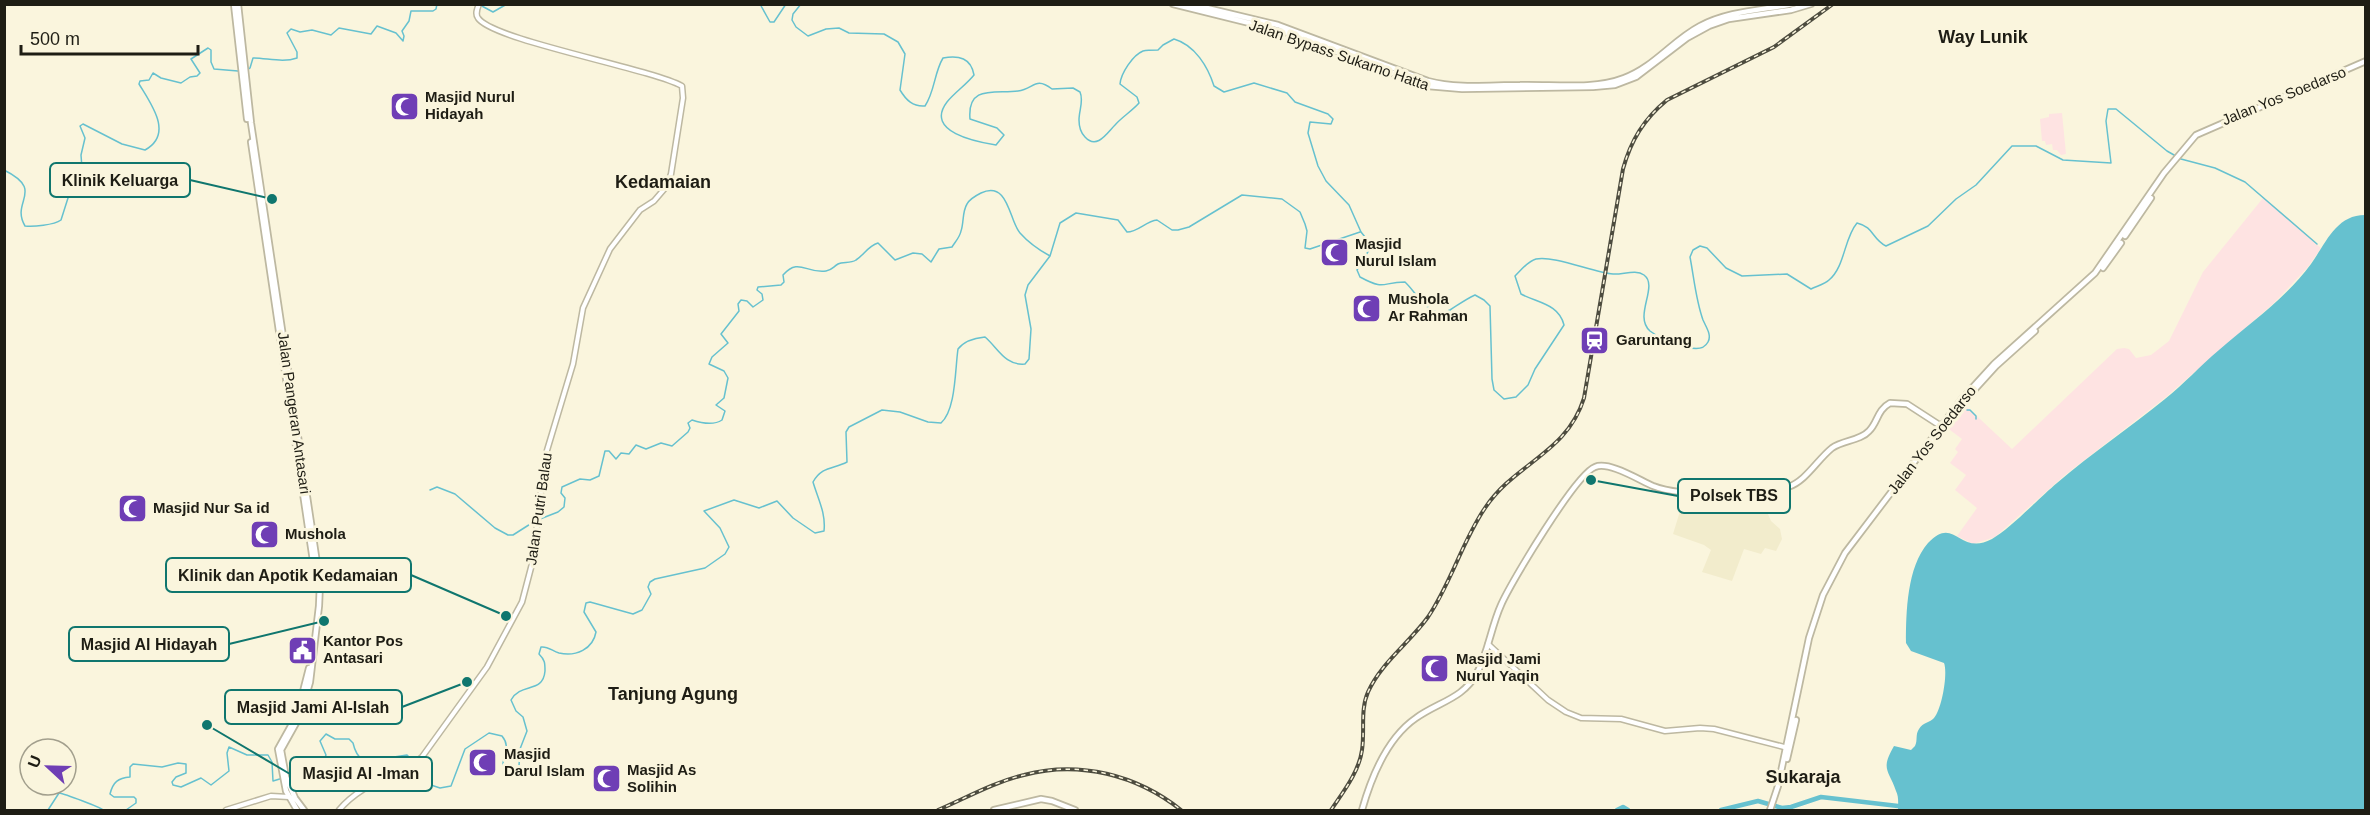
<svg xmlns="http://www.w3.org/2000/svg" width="2370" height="815" viewBox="0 0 2370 815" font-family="Arial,sans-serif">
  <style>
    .built { fill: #f2eccc }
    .industrial { fill: #fee3e2 }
    .water { fill: #66c1cf }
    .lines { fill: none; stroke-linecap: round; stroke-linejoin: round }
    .stream { stroke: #66c1cf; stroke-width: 1.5 }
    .river { stroke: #66c1cf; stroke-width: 4.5 }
    .secondary-casing { stroke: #bdb8a1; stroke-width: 7 }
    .primary-casing { stroke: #bdb8a1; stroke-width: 8 }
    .trunk-casing { stroke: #bdb8a1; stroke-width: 8 }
    .secondary { stroke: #fff; stroke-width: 4 }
    .primary { stroke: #fff; stroke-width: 4.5 }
    .trunk { stroke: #fff; stroke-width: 4.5 }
    .rail-casing { stroke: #4d4c3f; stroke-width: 4 }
    .rail { stroke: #faf5dd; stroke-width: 1.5; stroke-dasharray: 4.5; stroke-linecap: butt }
    .labels { text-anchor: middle; stroke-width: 6; stroke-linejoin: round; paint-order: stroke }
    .street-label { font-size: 15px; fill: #1e1d14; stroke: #faf5dd }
    .poi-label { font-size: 15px; font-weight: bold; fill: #1e1d14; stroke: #faf5dd; text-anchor: start }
    .quarter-label { font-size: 18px; font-weight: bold; fill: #1e1d14; stroke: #faf5dd }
    .leader { fill: none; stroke: #0f766e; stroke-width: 2 }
    .callout-dot { fill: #0f766e; stroke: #faf5dd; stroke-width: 2 }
    .callout { fill: #faf5dd; stroke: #0f766e; stroke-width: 2 }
    .callout-label { font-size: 16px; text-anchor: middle; font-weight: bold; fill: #1e1d14 }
  </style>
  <rect width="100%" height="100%" fill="#faf5dd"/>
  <!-- built -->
  <path class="built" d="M1771,491l-6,16 6,14 9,8 2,10 -6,12 -11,-3 -4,6 -17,-5 -12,32 -30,-9 9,-22 -7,-5 -31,-11 12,-39 26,2z"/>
  <!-- industrial -->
  <path class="industrial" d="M2062,113l4,41 -5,1 -4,-5h-4l-1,-6 -6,1 -1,-4h-3l-2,-22 9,-2v-3z
    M2263,198l58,50 -13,19 -34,36 -108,94 -101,78 -70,62 -22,7 -16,-8 20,-28 -22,-18 11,-15 -16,-12 8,-11 -3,-3 7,-10 -16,-12 18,-23 48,45 105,-100 7,-1 5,1 7,9 15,-3 18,-14 34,-69z"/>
  <!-- water -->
  <path class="water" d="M2365,215v595h-467c0,-6 1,-13 -2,-19 -7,-21 -16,-21 -2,-45l17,4 4,-4c3,-6 0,-11 4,-17 4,-7 11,-6 15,-11 8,-9 14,-45 10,-55l-33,-12 -5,-8c0,-31 1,-76 22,-100 27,-29 31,14 64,-4 19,-11 47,-41 65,-56 35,-30 72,-55 108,-84 19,-15 35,-33 54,-49 31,-27 67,-52 92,-86 15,-21 25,-49 54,-49z"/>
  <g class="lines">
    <!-- stream -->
    <path class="stream" d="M760,4l10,18h4l12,-18
      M801,4l-8,10 -1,6 4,7 12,9 18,-7 13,-1 10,5 35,1 14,8 7,12 -5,36c6,10 13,17 25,16 10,-15 9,-33 18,-48 16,-3 28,0 31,17 -8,10 -19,17 -27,27 -23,30 30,40 49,43l8,-10 -7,-7 -27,-9c-3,-35 26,-25 48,-28 16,-2 17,-15 34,-2l21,-1 7,4c4,9 -1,18 -1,28 0,7 1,12 6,17 12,13 22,-4 30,-12 7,-8 17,-14 24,-22l-2,-6 -17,-13c1,-11 13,-29 23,-33 4,-1 11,-1 15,-1l5,-5 11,-6c21,6 34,28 40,47l10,6 30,-9 33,10 8,9 33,12 5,5 -2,5 -21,-2 -2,11 10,33 8,15 23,24 12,27 8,10v8l-12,20 3,7c26,14 21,5 45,5 12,11 25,39 45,28 8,-5 16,-11 25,-15l9,5 6,6 2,73 2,11 10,9 12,-2 12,-12 7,-16 29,-44c-5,-21 -26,-22 -43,-31l-6,-18c6,-6 13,-15 21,-17 17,-4 57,13 77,15 9,1 23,-5 31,1 15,11 -11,41 6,56 10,8 22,11 34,15 8,3 19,5 24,-4 4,-7 -2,-15 -5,-22 -7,-19 -9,-42 -13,-63l3,-7 7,-4 7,2 19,20 16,8 45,-2 24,15c6,-3 14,-5 18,-9 16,-13 15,-42 28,-57 17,4 15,16 29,23l42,-20 28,-27 20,-14 36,-39h24l27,14 48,3 -5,-42 2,-12h8l51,42 14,8 34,9 30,14 72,62
      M480,5l13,7 14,-8
      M246,71l4,-3 3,-10c14,0 30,5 44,0v-6l-10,-19 4,-4 9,3 12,-2 19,5 8,-7 32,6 6,-8 19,7 7,8 1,-5 -2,-5 7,-10 2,-10h22l3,-2 1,-5
      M4,170c42,21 6,31 21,56 8,1 29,-1 36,-6l7,-22 8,-12 6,-18 -1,-13 4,-17 -5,-12 3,-2 39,20 23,6c29,-16 6,-46 -6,-66l1,-3 9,-1 4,-7 8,5 20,5 9,-6 7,-1 3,-3 -9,-14 17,-11 3,2v12l3,7 24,2
      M1967,410h3l6,6v3
      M430,490l7,-3 18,7 40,34 13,7h5l22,-14
      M540,519l18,-7 6,-5 1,-9 -4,-5 1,-6 18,-8 10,1 9,-4 6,-25h4l7,8 5,-6 8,1 7,-9 10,4 15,-6 11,3 16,-14 2,-4 -2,-5 4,-3c9,3 21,6 30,0l3,-9 -9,-6 8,-7 4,-20 -4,-7 -15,-7 3,-7 16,-14 -7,-9 18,-23 -1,-7 3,-4 6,1 6,6 10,-7 -1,-6 -5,-4 1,-3 23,-2 3,-3 -1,-7c16,-18 23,-1 43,-4 6,-1 7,-4 12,-7 5,-3 12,0 18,-4 8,-5 12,-14 22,-17l17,17 18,-7 9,1 9,8 8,-13 13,-2c3,-5 8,-10 9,-16 3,-8 1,-19 6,-27 2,-4 10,-9 14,-11 28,-13 28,28 39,40 8,9 19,17 30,23
      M288,777l17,-6 6,8h4l11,-24 -6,-14 6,-7 9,5h14l4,4c4,18 13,20 30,24l11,-10 13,-2 4,4 5,21 24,8 11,-2 14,-37 24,-16 13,3c10,12 -1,19 1,33l9,3 7,-6 1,-17 7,-18 -4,-14 -7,-6 -5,-11c10,-18 32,-6 34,-29 0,-8 0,-11 -6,-17l2,-7c7,-1 11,4 18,6 17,4 34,-4 37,-21l-12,-20 2,-9 4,-1 43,12 9,-4 9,-16 -3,-7 2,-5 5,-3 50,-11 20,-14 4,-7 -9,-19 -16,-17 30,-11 25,8 18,-7 16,17 19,13 3,2 9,-2c2,-18 -6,-32 -11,-49 9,-16 21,-13 34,-20l-1,-30 3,-5 33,-17 18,2 28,10 13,1c15,-13 14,-54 17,-74 6,-8 17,-11 27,-12 13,11 20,29 40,27l4,-5 2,-30 -6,-34 3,-10 22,-29 10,-33 16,-10 42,7 9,12c11,0 19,-11 30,-12l15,10h6l11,-3 53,-32 40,4 18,13 5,12 2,7 -2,17 5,1 50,-17
      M48,810l11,-17c6,1 41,14 44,17
      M126,810l10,-7v-4l-2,-2h-20l-4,-3c3,-12 8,-16 20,-17v-10l3,-3 29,3 16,-4 8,1v9l-10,4 -4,5 1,3 8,2 20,-9 10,7 18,-14 -2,-18 2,-6 18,8h21l4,7 1,19 10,-3"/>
    <!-- river -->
    <path class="river" d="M1617,810l6,-3 5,3
      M1721,810l37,-9 24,7 9,-1 30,-10 77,9"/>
    <defs>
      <path id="secondary" d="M1488,644l60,56 18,12 15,6 40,1 44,12 35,-3 14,1 74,19
        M226,810l45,-14 18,1
        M339,810c16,-19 37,-28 59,-39 9,-4 17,-7 24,-14l65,-90 35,-65 11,-42 12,-103 28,-93 10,-56 27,-59 30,-39 14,-9 12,-14 5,-13 12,-76 -1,-12c-34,-18 -190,-46 -204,-68 -3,-4 -1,-9 1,-14"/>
      <path id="primary" d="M234,4l13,115
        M238,4l13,119 69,460 -1,23 -9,76 -10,34 -19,34 5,27 9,21 9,12
        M251,142l66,446
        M297,810l-11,-19 -8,-42 19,-34 12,-47
        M994,810l47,-11 11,2 23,9
        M1362,810c9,-32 25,-72 54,-92 22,-16 47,-19 61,-45 11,-20 14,-46 24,-68 10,-23 75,-131 94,-138 14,-6 44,13 58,19 28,11 108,11 135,1 18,-6 29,-27 44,-39 11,-8 28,-7 37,-17 9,-9 8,-21 21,-28l17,1 37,24"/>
      <path id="trunk" d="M1173,4l112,28 142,54 35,3 131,-2 22,-2 21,-8 51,-39 22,-12 20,-7 62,-9 20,-6
        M1190,4l88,21 150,56c30,8 62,4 92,4 33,-1 73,5 104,-7 30,-11 49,-38 76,-52 28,-15 62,-16 93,-22
        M2125,236l26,-38
        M2103,268l18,-25
        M1966,399l30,-33 39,-35
        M1939,434l11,-15
        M1787,759l9,-39
        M1770,810l8,-24 31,-148 14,-43 22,-42 117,-154 32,-35 101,-91 69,-100 32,-38 170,-74"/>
    </defs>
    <!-- secondary casing -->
    <use href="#secondary" class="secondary-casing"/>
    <!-- primary casing -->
    <use href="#primary" class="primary-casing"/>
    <!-- trunk casing -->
    <use href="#trunk" class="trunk-casing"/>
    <!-- secondary -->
    <use href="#secondary" class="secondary"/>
    <!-- primary -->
    <use href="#primary" class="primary"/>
    <!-- trunk -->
    <use href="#trunk" class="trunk"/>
    <defs>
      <path id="rail" d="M938,810c28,-12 56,-28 86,-35 55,-15 113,0 157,35
        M1331,810c12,-18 28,-38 31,-60 3,-19 -2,-40 6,-58 13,-29 42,-50 60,-75 23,-34 34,-75 57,-109 30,-45 82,-55 99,-110l39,-229c8,-29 21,-50 44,-69l107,-53 59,-43"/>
    </defs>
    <!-- rail casing -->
    <use href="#rail" class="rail-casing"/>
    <!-- rail -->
    <use href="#rail" class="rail"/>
  </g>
  <!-- icons -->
  <defs>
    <symbol id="mosque-square" viewBox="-11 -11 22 22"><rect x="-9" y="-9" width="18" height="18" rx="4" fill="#6f3eb5" stroke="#faf5dd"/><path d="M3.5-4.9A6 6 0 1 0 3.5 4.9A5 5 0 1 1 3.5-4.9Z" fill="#fff"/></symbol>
    <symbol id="station-square" viewBox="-11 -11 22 22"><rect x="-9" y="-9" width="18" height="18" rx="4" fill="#6f3eb5" stroke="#faf5dd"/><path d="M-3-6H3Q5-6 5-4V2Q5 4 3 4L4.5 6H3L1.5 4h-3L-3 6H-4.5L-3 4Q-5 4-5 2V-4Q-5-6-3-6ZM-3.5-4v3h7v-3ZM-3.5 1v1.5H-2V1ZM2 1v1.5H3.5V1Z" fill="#fff"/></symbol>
    <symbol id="civic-square" viewBox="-11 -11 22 22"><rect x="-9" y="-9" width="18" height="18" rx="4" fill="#6f3eb5" stroke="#faf5dd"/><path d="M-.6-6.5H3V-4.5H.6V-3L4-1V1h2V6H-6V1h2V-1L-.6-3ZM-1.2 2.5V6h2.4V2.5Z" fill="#fff"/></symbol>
  </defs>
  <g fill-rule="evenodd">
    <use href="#mosque-square" x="388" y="90" width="33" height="33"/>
    <use href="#mosque-square" x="1318" y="236" width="33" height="33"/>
    <use href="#mosque-square" x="1350" y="292" width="33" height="33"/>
    <use href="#station-square" x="1578" y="324" width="33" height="33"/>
    <use href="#mosque-square" x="116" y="492" width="33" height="33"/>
    <use href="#mosque-square" x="248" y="518" width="33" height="33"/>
    <use href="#civic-square" x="286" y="634" width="33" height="33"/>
    <use href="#mosque-square" x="1418" y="652" width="33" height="33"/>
    <use href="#mosque-square" x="466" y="746" width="33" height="33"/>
    <use href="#mosque-square" x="590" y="762" width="33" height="33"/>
  </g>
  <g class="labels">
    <!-- street labels -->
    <g class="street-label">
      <text transform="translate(1339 55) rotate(19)" y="5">Jalan Bypass Sukarno Hatta</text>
      <text transform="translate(2284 96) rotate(-22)" y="5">Jalan Yos Soedarso</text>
      <text transform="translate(294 413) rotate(82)" y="5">Jalan Pangeran Antasari</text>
      <text transform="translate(1932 440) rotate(-52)" y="5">Jalan Yos Soedarso</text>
      <text transform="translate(539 509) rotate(-82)" y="5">Jalan Putri Balau</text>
    </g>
    <!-- poi labels -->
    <g class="poi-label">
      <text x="425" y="102">Masjid Nurul<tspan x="425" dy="17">Hidayah</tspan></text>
      <text x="1355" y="249">Masjid<tspan x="1355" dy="17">Nurul Islam</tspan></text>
      <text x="1388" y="304">Mushola<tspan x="1388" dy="17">Ar Rahman</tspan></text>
      <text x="1616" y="345">Garuntang</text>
      <text x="153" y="513">Masjid Nur Sa id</text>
      <text x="285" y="539">Mushola</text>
      <text x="323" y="646">Kantor Pos<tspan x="323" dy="17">Antasari</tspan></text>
      <text x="1456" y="664">Masjid Jami<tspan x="1456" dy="17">Nurul Yaqin</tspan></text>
      <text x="504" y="759">Masjid<tspan x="504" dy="17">Darul Islam</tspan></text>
      <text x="627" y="775">Masjid As<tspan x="627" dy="17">Solihin</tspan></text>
    </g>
    <!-- quarter labels -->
    <g class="quarter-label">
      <text x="1983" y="43">Way Lunik</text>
      <text x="663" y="188">Kedamaian</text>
      <text x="673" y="700">Tanjung Agung</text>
      <text x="1803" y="783">Sukaraja</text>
    </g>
  </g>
  <!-- callouts -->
  <path class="leader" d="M272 199L190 180M1591 480L1678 496M506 616L411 575M324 621L229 644M467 682L402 707M207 725L290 774"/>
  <g class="callout-dot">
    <circle cx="272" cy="199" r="6"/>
    <circle cx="1591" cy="480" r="6"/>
    <circle cx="506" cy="616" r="6"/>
    <circle cx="324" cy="621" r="6"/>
    <circle cx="467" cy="682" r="6"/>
    <circle cx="207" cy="725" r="6"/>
  </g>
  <g class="callout">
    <rect x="50" y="163" width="140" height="34" rx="6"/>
    <rect x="1678" y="479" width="112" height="34" rx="6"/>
    <rect x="166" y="558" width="245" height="34" rx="6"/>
    <rect x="69" y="627" width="160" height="34" rx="6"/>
    <rect x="225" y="690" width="177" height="34" rx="6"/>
    <rect x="290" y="757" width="142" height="34" rx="6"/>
  </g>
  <g class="callout-label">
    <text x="120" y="186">Klinik Keluarga</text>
    <text x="1734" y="501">Polsek TBS</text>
    <text x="288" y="581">Klinik dan Apotik Kedamaian</text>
    <text x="149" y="650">Masjid Al Hidayah</text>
    <text x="313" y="713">Masjid Jami Al-Islah</text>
    <text x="361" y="779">Masjid Al -Iman</text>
  </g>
  <!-- border -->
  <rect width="2370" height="815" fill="none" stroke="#1e1d14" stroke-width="12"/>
  <!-- north arrow -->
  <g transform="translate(48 767) rotate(292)"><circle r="28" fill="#faf5dd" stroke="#a29f8d" stroke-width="1.5"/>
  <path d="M0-4.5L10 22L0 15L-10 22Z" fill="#6f3eb5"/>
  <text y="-9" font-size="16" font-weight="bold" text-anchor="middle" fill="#1e1d14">U</text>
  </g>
  <!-- scale -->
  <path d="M21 45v9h177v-9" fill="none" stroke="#1e1d14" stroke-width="3"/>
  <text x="30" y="45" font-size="18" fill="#1e1d14" stroke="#faf5dd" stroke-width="4.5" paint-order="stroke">500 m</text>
</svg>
